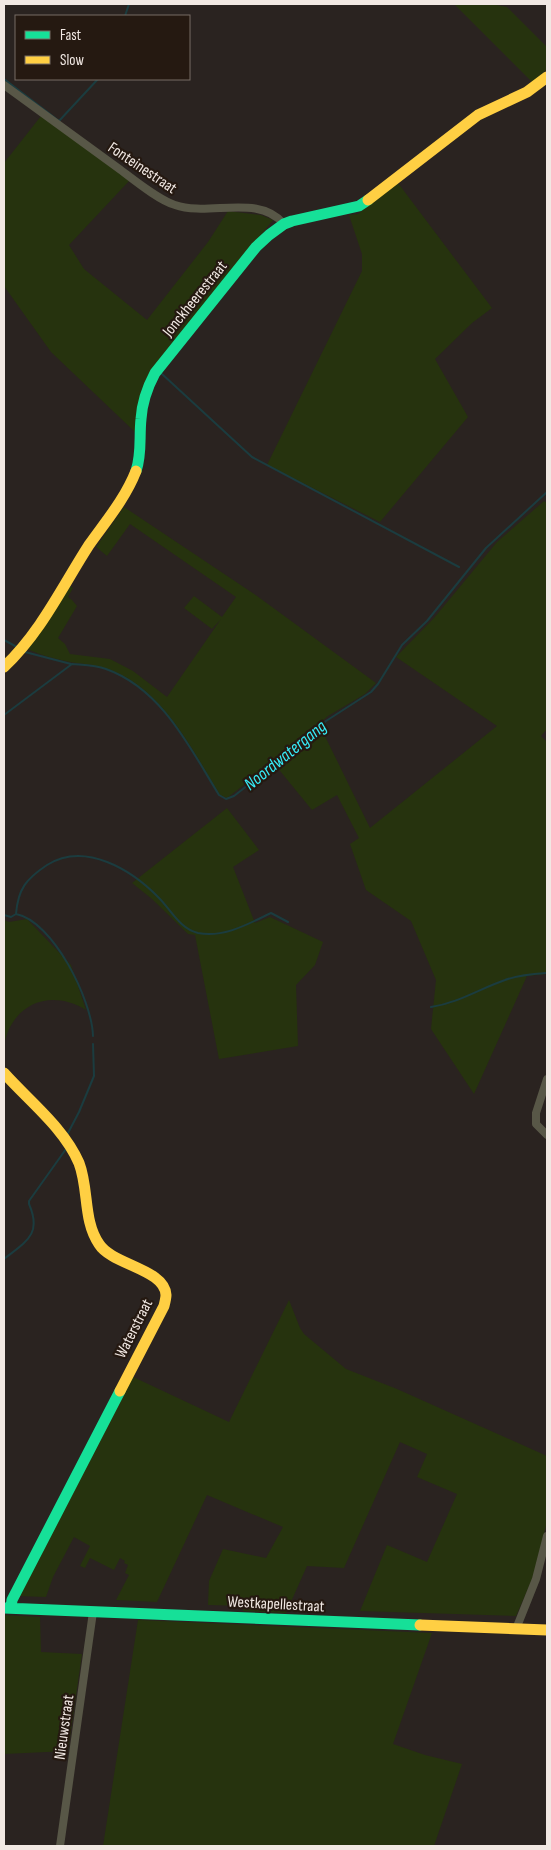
<svg xmlns="http://www.w3.org/2000/svg" width="551" height="1850" viewBox="0 0 551 1850" font-family="'Sofia Sans Condensed',sans-serif">
  <style>
    .green { fill: #26330e }
    .lines { fill: none; stroke-linecap: round; stroke-linejoin: round }
    .stream { stroke: #1b3c3f; stroke-width: 2 }
    .street { stroke: #585747; stroke-width: 8 }
    .fast { stroke: #16e098; stroke-width: 11 }
    .slow { stroke: #ffcf43; stroke-width: 11 }
    .labels { text-anchor: middle; stroke-width: 4.5; stroke-linejoin: round; paint-order: stroke }
    .street-label { font-size: 16px; fill: #f1e8e3; stroke: #251911 }
    .water-label { font-size: 18px; font-style: italic; fill: #37ecf8; stroke: #251911 }
  </style>
  <rect width="100%" height="100%" fill="#2a2320"/>
  <!-- green -->
  <path class="green" d="M454,4h37l16,3 40,40v22l-14,14z
    M41,116l89,64 -61,65 15,24 63,51 61,-78 20,-31 33,4 12,5 -118,145 -20,67 -84,-80 -47,-66v-123z
    M398,183l94,125 -20,15 -37,36 33,58 -88,105 -113,-57 95,-194v-17l-13,-39 9,-1z
    M544,501l3,2v226l-6,7 6,6v232l-20,2 -53,118 -43,-65 5,-49 -25,-59 -45,-31 -16,-46 9,-6 -22,-43 -25,15 -36,-44 45,-38 49,100 127,-102 -101,-69 38,-39 63,-76z
    M124,507l133,89 119,87 -11,11 -37,22 -38,33 -63,49 -7,-3c-28,-46 -60,-111 -116,-127 -11,-4 -22,-4 -34,-6 -15,-3 -29,-7 -43,-13l40,-65 6,4 -5,9 4,3 5,6 -19,32 7,6 5,10 40,5 23,12 34,26 54,-78 -9,10 -28,-21 10,-12 28,21 14,-20 -106,-73 -23,32 -11,-9z
    M227,808l32,42 -26,17 22,56 15,-6 53,25 -8,23 -19,20 2,61 -79,13 -24,-124 -7,-1 -36,-35 -20,-16z
    M27,919l44,46 15,45c-36,-22 -74,-6 -82,35v-125l5,2z
    M289,1300l11,28 4,6 42,35 51,20 150,67v66l-14,55 -17,39 -156,-5 27,-66 40,17 30,-68 -40,-17 10,-23 -27,-12 -56,126 -37,-2 -21,47 -43,-2 1,-5 -36,-1 1,-24 14,-32 43,9 17,-31 -76,-32 -50,107 -41,-2 13,-25 -4,-2 3,-8 -4,-2 1,-2 -5,-3 -6,12 -24,-12 -5,10 -5,-2 10,-20 -16,-9 -21,40 -7,20 -28,-1 111,-221 100,47z
    M4,1615l36,2 1,35 41,2 -14,97 -64,3z
    M138,1620l294,13 -39,111 32,11 37,9 -28,82h-331z"/>
  <g class="lines">
    <!-- stream -->
    <path class="stream" d="M125,16l4,-12
      M4,79l55,42 39,-42
      M162,374l90,83 207,110
      M4,640l13,7
      M25,652l46,12
      M4,715l68,-51c11,1 23,1 34,5 56,20 84,79 113,126l7,4 8,-3 60,-47 32,-28 45,-29 7,-8 24,-39 25,-24 59,-73 61,-56
      M16,914c2,-25 10,-35 31,-49 38,-24 85,5 112,33 12,12 21,31 39,35 26,5 50,-9 73,-20l17,9
      M4,915l7,2 5,-3c37,7 76,86 77,122
      M431,1007c27,-4 48,-18 74,-27 13,-5 28,-6 42,-7
      M67,1135l12,-23 15,-36 -1,-32
      M4,1259c23,-18 38,-25 25,-55v-3l37,-52"/>
    <!-- street -->
    <path class="street" d="M4,85c38,28 76,55 114,83 15,11 40,32 57,37 34,12 83,-12 109,19
      M547,1079l-11,34v11l11,11
      M516,1629l20,-50 11,-43
      M60,1846l33,-234"/>
    <!-- fast -->
    <path class="fast" d="M136,471c6,-17 3,-34 5,-52 1,-16 6,-31 14,-46l101,-126 13,-12 15,-11 8,-3 67,-15 9,-6
      M4,1608l416,17
      M11,1608l1,-8 108,-209"/>
    <!-- slow -->
    <path class="slow" d="M368,200l110,-85 49,-23 20,-15
      M4,667c37,-35 58,-80 85,-122 17,-24 36,-46 47,-74
      M4,1073c25,28 60,55 75,90 10,26 4,58 20,81 13,21 66,25 67,51 0,3 -1,7 -2,11l-44,85
      M420,1625l127,5"/>
  </g>
  <g class="labels">
    <!-- street labels -->
    <g class="street-label">
      <text transform="translate(143 167) rotate(34)" y="6">Fonteinestraat</text>
      <text transform="translate(194 298) rotate(-51)" y="6">Jonckheerestraat</text>
      <text transform="translate(133 1328) rotate(-63)" y="6">Waterstraat</text>
      <text transform="translate(276 1603) rotate(3)" y="6">Westkapellestraat</text>
      <text transform="translate(63 1727) rotate(-82)" y="6">Nieuwstraat</text>
    </g>
    <!-- water labels -->
    <g class="water-label">
      <text transform="translate(285 755) rotate(-39)" y="6">Noordwatergang</text>
    </g>
  </g>
  <!-- border -->
  <rect width="551" height="1850" fill="none" stroke="#f1e8e3" stroke-width="10"/>
  <!-- legend -->
  <rect x="15" y="15" width="175" height="65" fill="#251911" stroke="#776c65"/>
  <rect x="25" y="31" width="25" height="8" fill="#16e098" stroke="#776c65"/>
  <text x="60" y="40" font-size="15" fill="#f1e8e3">Fast</text>
  <rect x="25" y="56" width="25" height="8" fill="#ffcf43" stroke="#776c65"/>
  <text x="60" y="65" font-size="15" fill="#f1e8e3">Slow</text>
</svg>
